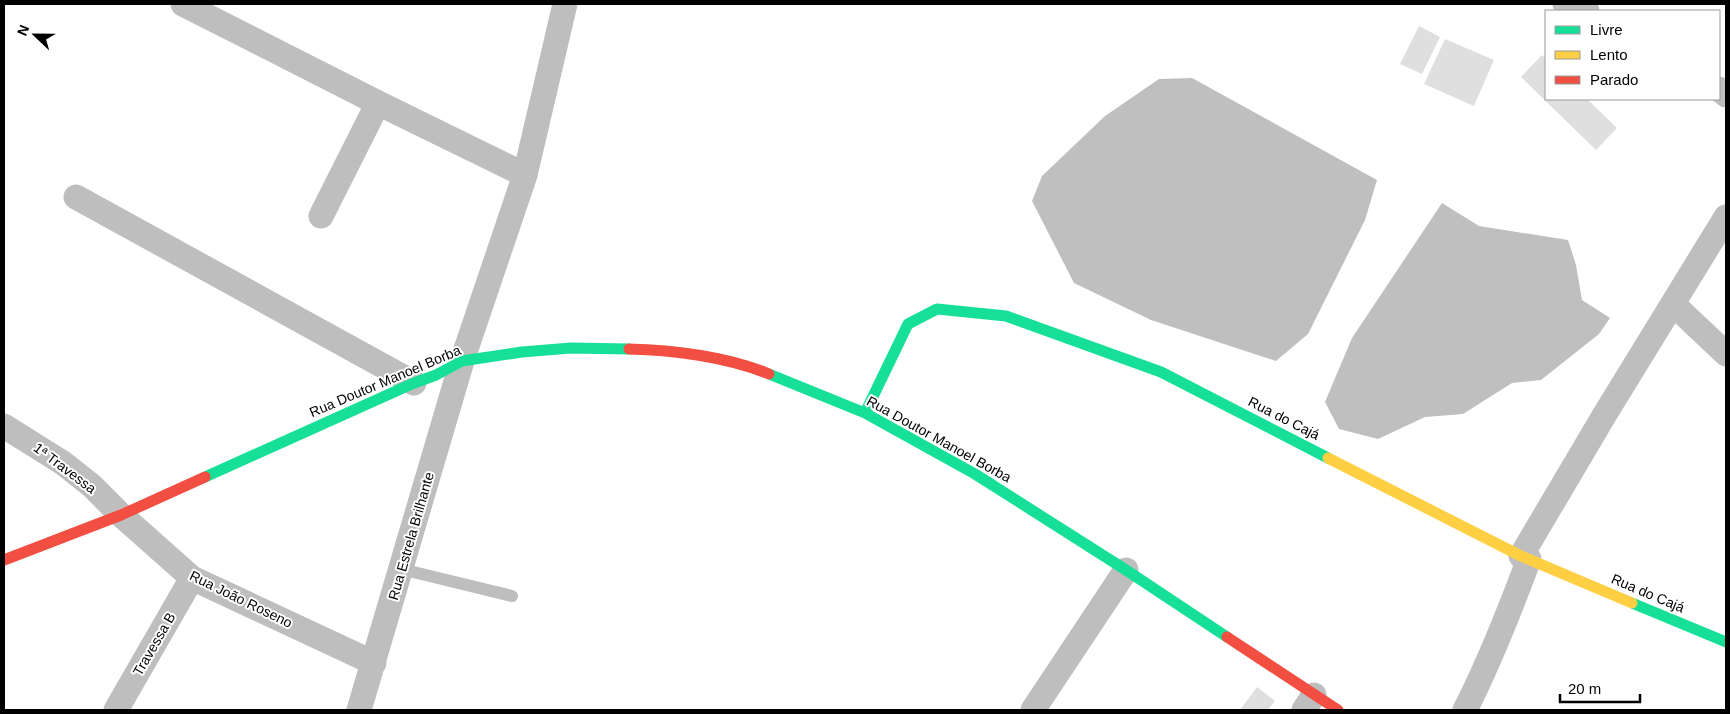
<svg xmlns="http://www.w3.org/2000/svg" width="1730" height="714" viewBox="0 0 1730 714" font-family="Arial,sans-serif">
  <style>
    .water { fill: #bfbfbf }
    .building { fill: #dfdfdf }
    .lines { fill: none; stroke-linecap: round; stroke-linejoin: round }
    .lane { stroke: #bebebe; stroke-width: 12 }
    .street { stroke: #bebebe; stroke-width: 25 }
    .fast { stroke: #16e098; stroke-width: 11 }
    .slow { stroke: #ffcf43; stroke-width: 11 }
    .jam { stroke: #f24e42; stroke-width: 11 }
    .labels { text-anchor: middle; stroke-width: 4; stroke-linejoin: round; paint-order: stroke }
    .street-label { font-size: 14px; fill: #000; stroke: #fff }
  </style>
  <rect width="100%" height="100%" fill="#fff"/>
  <!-- water -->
  <path class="water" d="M1192,78l185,102 -12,40 -57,114 -32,27 -125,-41 -77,-37 -42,-82 10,-25 63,-60 54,-37z
    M1442,203l37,23 89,14 8,25 6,35 28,18 -11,16 -58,46 -29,3 -49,31 -38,3 -47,22 -39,-10 -14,-27 27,-64z"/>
  <!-- building -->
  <path class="building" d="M1419,26l21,11 -18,37 -22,-10z
    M1445,39l49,21 -20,46 -50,-22z
    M1542,55l4,4v40h41l30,29 -21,22 -75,-73z
    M1257,687l18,14 -7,9h-28z"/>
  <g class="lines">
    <!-- lane -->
    <path class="lane" d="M401,569l111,27"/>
    <!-- street -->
    <path class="street" d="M183,4l195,99 147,72
      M1565,4l22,7
      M1719,89l7,6
      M76,197l338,186
      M321,216l57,-113
      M1673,304l53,50
      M4,426l59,37 29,23 29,29 71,63 182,85
      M1521,556l84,-142 121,-197
      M116,710l76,-132
      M359,710l103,-349 63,-186 40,-171
      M1033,710l93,-140
      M1304,710l10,-15
      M1465,710c25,-49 45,-100 64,-151"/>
    <!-- fast -->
    <path class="fast" d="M769,374l96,39 110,61 151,96 101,67
      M865,413l43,-89 29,-15 69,7 155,56 167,86
      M205,477l209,-94 22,-8 26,-14 60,-9 49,-4 58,1
      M1632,603l94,39"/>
    <!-- slow -->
    <path class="slow" d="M1328,458l193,98 111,47"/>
    <!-- jam -->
    <path class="jam" d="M629,349c45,1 99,8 140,25
      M4,560l117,-45 84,-38
      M1227,637l111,73"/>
  </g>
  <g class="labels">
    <!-- street labels -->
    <g class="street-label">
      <text transform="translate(385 381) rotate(-23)" y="5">Rua Doutor Manoel Borba</text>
      <text transform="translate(1284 418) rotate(27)" y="5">Rua do Cajá</text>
      <text transform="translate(939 439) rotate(29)" y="5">Rua Doutor Manoel Borba</text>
      <text transform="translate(65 468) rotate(37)" y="5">1ª Travessa</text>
      <text transform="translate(411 536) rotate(-74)" y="5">Rua Estrela Brilhante</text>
      <text transform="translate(1648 593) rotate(23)" y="5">Rua do Cajá</text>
      <text transform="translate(241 599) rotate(26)" y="5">Rua João Roseno</text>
      <text transform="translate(154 644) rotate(-60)" y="5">Travessa B</text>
    </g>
  </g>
  <!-- border -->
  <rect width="1730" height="714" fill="none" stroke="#000000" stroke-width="10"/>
  <!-- legend -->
  <rect x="1545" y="10" width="175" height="90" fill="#ffffff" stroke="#999999"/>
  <rect x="1555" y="26" width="25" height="8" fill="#16e098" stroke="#999999"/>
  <text x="1590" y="35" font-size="15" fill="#000000">Livre</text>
  <rect x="1555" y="51" width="25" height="8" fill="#ffcf43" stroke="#999999"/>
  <text x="1590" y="60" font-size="15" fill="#000000">Lento</text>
  <rect x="1555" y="76" width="25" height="8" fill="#f24e42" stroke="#999999"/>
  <text x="1590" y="85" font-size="15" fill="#000000">Parado</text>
  <!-- north arrow -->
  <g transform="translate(35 35) rotate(292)" stroke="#ffffff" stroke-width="4" paint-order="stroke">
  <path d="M0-4L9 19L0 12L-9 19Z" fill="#000000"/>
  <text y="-8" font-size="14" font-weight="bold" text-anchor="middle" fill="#000000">N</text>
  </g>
  <!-- scale -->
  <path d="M1560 694v8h80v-8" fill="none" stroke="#000000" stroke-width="2.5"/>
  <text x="1568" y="694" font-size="15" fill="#000000" stroke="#ffffff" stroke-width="4" paint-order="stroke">20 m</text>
</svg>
